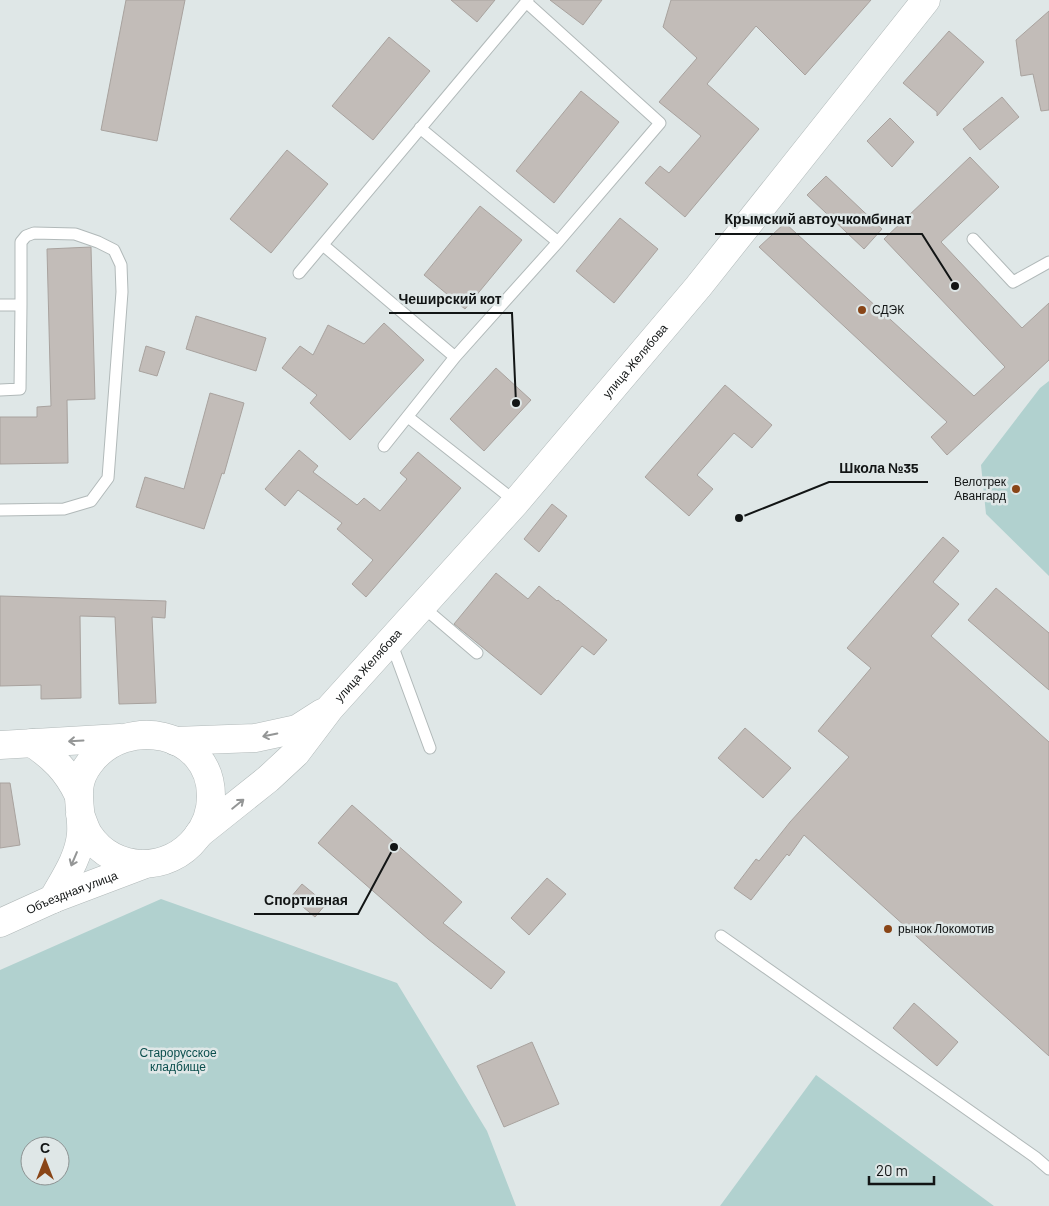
<svg xmlns="http://www.w3.org/2000/svg" width="1049" height="1206" viewBox="0 0 1049 1206" font-family="Barlow,sans-serif">
  <style>
    .green { fill: #b1d1cf; fill-rule: evenodd }
    .building { fill: #c2bcb8; stroke: #a8a29e }
    .lines { fill: none; stroke-linecap: round; stroke-linejoin: round }
    .service-casing { stroke: #b1b9b9; stroke-width: 13 }
    .secondary-casing { stroke: #b1b9b9; stroke-width: 29 }
    .service { stroke: #fff; stroke-width: 11 }
    .secondary { stroke: #fff; stroke-width: 28 }
    .oneway { stroke: #949696 }
    .poi-dot { fill: #894517; stroke: #dfe7e7; stroke-width: 2 }
    .labels { text-anchor: middle; stroke-width: 5; stroke-linejoin: round; paint-order: stroke }
    .poi-label { font-size: 12px; fill: #121515; stroke: #dfe7e7; text-anchor: start }
    .street-label { font-size: 12px; fill: #121515; stroke: #dfe7e7 }
    .park-label { font-size: 12px; fill: #0c4f4e; stroke: #dfe7e7 }
    .leader { fill: none; stroke: #121515; stroke-width: 2 }
    .callout-dot { fill: #121515; stroke: #dfe7e7; stroke-width: 2 }
    .callout-label { font-size: 14px; text-anchor: middle; font-weight: bold; fill: #121515; stroke: #dfe7e7; stroke-width: 5; stroke-linejoin: round; paint-order: stroke }
  </style>
  <rect width="100%" height="100%" fill="#dfe7e7"/>
  <!-- green -->
  <path class="green" d="M1049,381v195l-63,-62 -5,-49 59,-77z
    M161,899l236,84 90,148 29,75h-516v-236zM30,1146h30v30h-30z
    M816,1075l178,131h-274z"/>
  <!-- building -->
  <path class="building" d="M126,0h59l-28,141 -56,-11z
    M451,0h44l-18,22z
    M550,0h52l-19,25z
    M671,0h200l-66,75 -49,-49 -49,58 52,45 -74,88 -40,-34 15,-17 9,7 32,-37 -42,-34 38,-44 -34,-31z
    M1049,11v99l-8,1 -8,-37 -12,2 -5,-36z
    M949,31l35,31 -47,54v-4l-34,-29z
    M389,37l41,34 -57,69 -41,-34z
    M581,91l38,31 -65,81 -38,-32z
    M1002,97l17,20 -39,33 -17,-21z
    M890,118l24,24 -22,25 -25,-26z
    M287,150l41,34 -57,69 -41,-34z
    M970,157l29,30 -58,55 81,86 27,-25v57l-102,95 -16,-18 16,-15 -188,-175 26,-24 189,173 31,-29 -121,-128z
    M826,176l56,53 -18,20 -57,-54z
    M480,206l42,34 -57,69 -41,-34z
    M620,218l38,31 -44,54 -38,-32z
    M91,247l4,152 -28,1 1,63 -68,1v-47h37v-10l14,-1 -4,-157z
    M196,316l70,22 -10,33 -70,-22z
    M384,323l40,37 -74,80 -40,-37 7,-8 -35,-27 18,-22 13,9 15,-30 36,19z
    M146,346l19,6 -8,24 -18,-5z
    M496,368l35,32 -47,51 -34,-32z
    M725,385l47,40 -20,23 -18,-15 -37,42 16,14 -24,27 -44,-39z
    M210,393l34,10 -20,71 -2,-1 -18,56 -68,-22 9,-30 39,12z
    M299,450l19,16 -5,6 44,33 7,-7 16,13 27,-32 -7,-6 18,-21 43,36 -95,109 -14,-13 21,-24 -36,-31 5,-6 -44,-33 -13,16 -20,-17z
    M552,504l15,12 -28,36 -15,-13z
    M943,537l16,14 -26,31 26,22 -28,32 118,106v314l-245,-221 -15,21 -2,-2 -36,46 -17,-12 22,-29 3,2 31,-39 59,-65 -31,-26 53,-63 -24,-20z
    M496,573l32,26 11,-13 18,15 1,-1 49,40 -13,15 -12,-9 -41,49 -87,-71z
    M996,588l53,45v57l-81,-70z
    M0,596l166,5 -1,17 -13,-1 4,86 -37,1 -4,-87 -35,-1 1,82 -40,1v-14l-41,1z
    M745,728l46,40 -28,30 -45,-40z
    M0,783h10l10,62 -20,3z
    M352,805l110,97 -19,21 62,49 -14,17 -63,-50 -110,-96z
    M547,878l19,16 -37,41 -18,-17z
    M302,884l24,20 -11,13 -24,-20z
    M914,1003l44,39 -21,24 -44,-38z
    M532,1042l27,62 -55,23 -27,-61z"/>
  <g class="lines">
    <defs>
      <path id="service" d="M420,128l138,114
        M973,239l40,43 36,-20
        M323,245l132,112
        M299,273l229,-273
        M0,305h21l-1,84 -20,1
        M408,417l108,85
        M384,446l71,-89 103,-115 102,-119 -134,-121
        M0,510l64,-1 27,-8 17,-23 14,-186 -1,-27 -7,-15 -16,-8 -23,-8 -41,-1 -8,3 -5,6v63
        M422,606l55,47
        M391,642l39,106
        M721,936l314,221 14,12"/>
      <g id="secondary">
        <path d="M175,741l80,-3 42,-9 25,-16"/>
        <path d="M32,743c21,14 35,28 46,51"/>
        <path d="M0,745l120,-7"/>
        <path id="s1" d="M199,834l69,-55 28,-26 34,-45 186,-206 182,-215 228,-287"/>
        <path d="M53,899c11,-20 26,-41 28,-65 2,-26 -10,-46 8,-70 36,-50 122,-33 122,32 0,16 -5,30 -15,42 -27,35 -82,35 -107,-3 -4,-6 -6,-14 -9,-21"/>
        <path id="s2" d="M0,923l53,-24 90,-34"/>
      </g>
    </defs>
    <!-- service casing -->
    <use href="#service" class="service-casing"/>
    <!-- secondary casing -->
    <use href="#secondary" class="secondary-casing"/>
    <!-- service -->
    <use href="#service" class="service"/>
    <!-- secondary -->
    <use href="#secondary" class="secondary"/>
  </g>
  <!-- one-way arrows -->
  <defs><path id="oneway-shaft" d="M-6 0H5M1.5-3L5.5 0L1.5 3" fill="none" stroke-width="1.6" stroke-linecap="round" stroke-linejoin="round" transform="scale(1.25)"/></defs>
  <g class="oneway">
    <use href="#oneway-shaft" transform="translate(270 735) rotate(168)"/>
    <use href="#oneway-shaft" transform="translate(76 741) rotate(177)"/>
    <use href="#oneway-shaft" transform="translate(238 804) rotate(-39)"/>
    <use href="#oneway-shaft" transform="translate(74 859) rotate(113)"/>
  </g>
  <!-- markers -->
  <g class="poi-dot">
    <circle cx="862" cy="310" r="5"/>
    <circle cx="1016" cy="489" r="5"/>
    <circle cx="888" cy="929" r="5"/>
  </g>
  <g class="labels">
    <!-- poi labels -->
    <g class="poi-label">
      <text x="872" y="314">СДЭК</text>
      <text x="1006" y="486" text-anchor="end">Велотрек<tspan x="1006" dy="14">Авангард</tspan></text>
      <text x="898" y="933">рынок Локомотив</text>
    </g>
    <!-- street labels -->
    <g class="street-label">
      <text dy="4" stroke="none"><textPath href="#s1" startOffset="645">улица Желябова</textPath></text>
      <text dy="4" stroke="none"><textPath href="#s1" startOffset="240">улица Желябова</textPath></text>
      <text dy="4" stroke="none"><textPath href="#s2" startOffset="78">Объездная улица</textPath></text>
    </g>
    <!-- park labels -->
    <g class="park-label">
      <text x="178" y="1057">Старорусское<tspan x="178" dy="14">кладбище</tspan></text>
    </g>
  </g>
  <!-- callouts -->
  <path class="leader" d="M955 286L922 234H715M516 403L512 313H389M739 518L829 482H928M394 847L358 914H254"/>
  <g class="callout-dot">
    <circle cx="955" cy="286" r="5"/>
    <circle cx="516" cy="403" r="5"/>
    <circle cx="739" cy="518" r="5"/>
    <circle cx="394" cy="847" r="5"/>
  </g>
  <g class="callout-label">
    <text x="818" y="224">Крымский автоучкомбинат</text>
    <text x="450" y="304">Чеширский кот</text>
    <text x="879" y="473">Школа №35</text>
    <text x="306" y="905">Спортивная</text>
  </g>
  <!-- north arrow -->
  <g transform="translate(45 1161)"><circle r="24" fill="#dfe7e7" stroke="#8d9393"/>
  <path d="M0-4L9 19L0 12L-9 19Z" fill="#894517"/>
  <text y="-8" font-size="14" font-weight="bold" text-anchor="middle" fill="#121515">С</text>
  </g>
  <!-- scale -->
  <path d="M869 1176v8h65v-8" fill="none" stroke="#121515" stroke-width="2.5"/>
  <text x="876" y="1176" font-size="15" fill="#121515" stroke="#dfe7e7" stroke-width="4" paint-order="stroke">20 m</text>
</svg>
